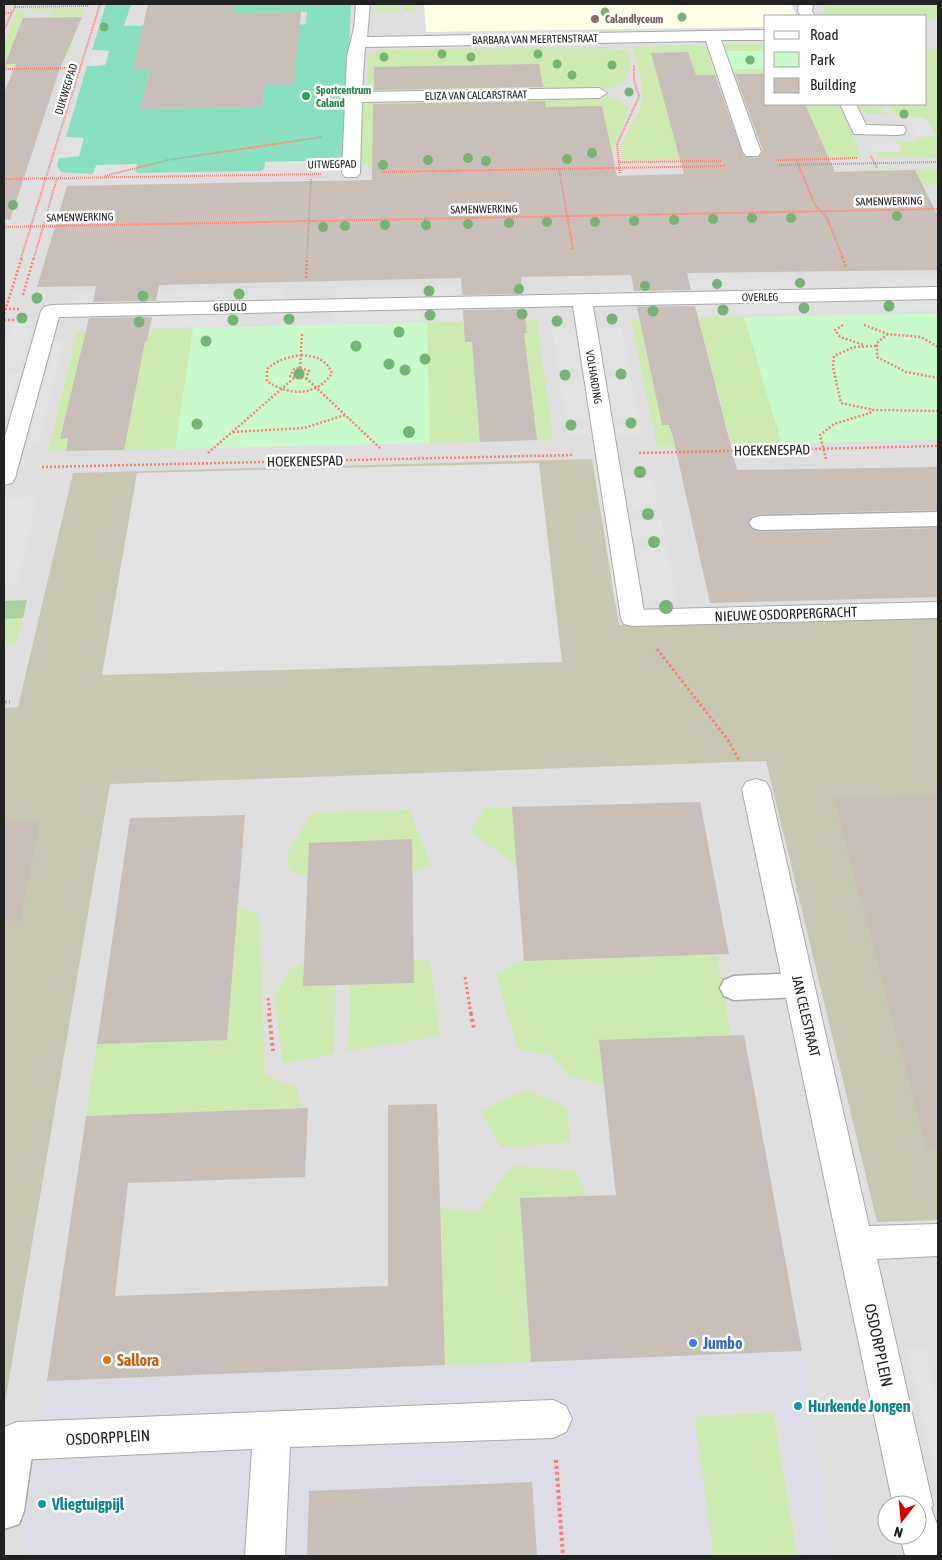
<svg xmlns="http://www.w3.org/2000/svg" width="942" height="1560" viewBox="0 0 942 1560" font-family="'Asap Condensed',sans-serif">
  <style>
    .residential { fill: #e0dfdf; fill-rule: evenodd }
    .education { fill: #ffffe5 }
    .construction { fill: #c7c7b4 }
    .grass { fill: #cdebb0; fill-rule: evenodd }
    .forest { fill: #add19e }
    .park { fill: #c8facc }
    .pitch { fill: #88e0be }
    .parking { fill: #e2e2e2 }
    .plaza { fill: #dddde8 }
    .building { fill: #c7bfb8 }
    .lines { fill: none; stroke-linecap: round; stroke-linejoin: round }
    .service-casing { stroke: #a9a9a9; stroke-width: 3 }
    .pedestrian-casing { stroke: #a9a9a9; stroke-width: 2 }
    .minor-casing { stroke: #a9a9a9; stroke-width: 2 }
    .path-far3 { stroke: #fa8072; stroke-width: 2; stroke-dasharray: 1 1; stroke-linecap: butt }
    .path-far2 { stroke: #fa8072; stroke-width: 2.5; stroke-dasharray: 2 2; stroke-linecap: butt }
    .path-far1 { stroke: #fa8072; stroke-width: 3; stroke-dasharray: 2.5 2.5; stroke-linecap: butt }
    .path { stroke: #fa8072; stroke-width: 4; stroke-dasharray: 3 3; stroke-linecap: butt }
    .service { fill: #fff; fill-rule: evenodd }
    .pedestrian { fill: #fff; fill-rule: evenodd }
    .minor { fill: #fff; fill-rule: evenodd }
    .tree { fill: #74b475 }
    .education-dot { fill: #8d6e63; stroke: #fff; stroke-width: 2 }
    .leisure-dot { fill: #2e9e5b; stroke: #fff; stroke-width: 2 }
    .shop-dot { fill: #3f7fe0; stroke: #fff; stroke-width: 2 }
    .food-dot { fill: #e8710a; stroke: #fff; stroke-width: 2 }
    .culture-dot { fill: #0f9aa8; stroke: #fff; stroke-width: 2 }
    .labels { text-anchor: middle; stroke-width: 5; stroke-linejoin: round; paint-order: stroke }
    .far-education-label { font-size: 11px; font-weight: bold; fill: #785e54; stroke: #fff; text-anchor: start }
    .far-street-label { font-size: 11px; fill: #222; stroke: #fff }
    .far-leisure-label { font-size: 11px; font-weight: bold; fill: #27864d; stroke: #fff; text-anchor: start }
    .street-label { font-size: 14px; fill: #222; stroke: #fff }
    .near-shop-label { font-size: 16px; font-weight: bold; fill: #366cbe; stroke: #fff; text-anchor: start }
    .near-street-label { font-size: 16px; fill: #222; stroke: #fff }
    .near-food-label { font-size: 16px; font-weight: bold; fill: #c56008; stroke: #fff; text-anchor: start }
    .near-culture-label { font-size: 16px; font-weight: bold; fill: #0d838f; stroke: #fff; text-anchor: start }
  </style>
  <rect width="100%" height="100%" fill="#f2efe9"/>
  <!-- residential -->
  <path class="residential" d="M4,4h934v1552h-934zM766,16h160v88h-160zM887,1505h30v30h-30z"/>
  <!-- education -->
  <path class="education" d="M424,4h367l6,12h-31v11l-340,5z"/>
  <!-- construction -->
  <path class="construction" d="M592,459l27,166 319,-9v604l-61,2 -111,-461 -656,23 -106,625v-701l14,-1 55,-234z"/>
  <!-- grass -->
  <path class="grass" d="M373,4h40v7h-9l-1,-6h-4v6h-26z
    M830,4h108v15h-12v-3h-103v-8z
    M84,8l-2,7h-4l-2,7h4l-4,10h-4l-2,7h4l-5,17 -5,1 -24,-12 13,-34h-23l1,-2z
    M17,11h9l-21,53h11l-1,2 -11,1v-22z
    M727,44h39v7h-42l-1,-3z
    M703,45l6,3 3,10h-3l4,11h3l4,12 -3,1 4,11h3l6,26h3l4,13h-3l5,13h3l7,13 -127,3c-5,-26 18,-40 20,-63 2,-17 -5,-36 -10,-51zM688,52l32,101 -41,1 -28,-101z
    M608,47l1,3h19l3,15 -6,16 -19,9 -233,4 -6,-4 1,-33 2,-4 11,-3zM374,67l167,14 -167,3z
    M926,49h12v109l-58,-1 -5,-5 26,-1 -4,-9h21l-1,-5 18,-1 -10,-19 -27,1 -9,-12 -5,-2h42z
    M731,69h35v5l-11,1 29,77 41,-1 -20,-47h35l22,53 -102,1 -2,-13 3,-1 -5,-13h-3l-5,-12 3,-1 -4,-12h-4l-4,-13h3z
    M600,95l17,3 11,10c-3,19 -16,31 -15,51l-235,10 -12,-3 -7,-7 1,-52 14,-7 225,-4 7,28z
    M858,104c13,0 21,-1 28,10h-21z
    M938,169v16l-64,1 -44,-15z
    M744,317l38,127 -125,3 -26,-128h15l5,56 11,50h7l3,12 57,-1 -3,-14h-4l-4,-15 4,-1 -7,-24 -4,-1 -3,-14 3,-1 -6,-22 -3,-1 -4,-14h4l-3,-11z
    M526,320h11l16,120h-16l-12,-100 -4,-7h6z
    M463,322l2,20h7l8,100 -98,2 41,-121z
    M280,327v4l-72,117 -84,2 17,-109h6l3,-12z
    M77,331h9l-25,108 7,-1 -2,13 -18,1z
    M23,618l-6,25h-13v-24z
    M512,807l5,59 -47,-35 15,-23z
    M410,810l21,56 -19,7v-34l-103,4 -1,33 -18,-5 -4,-15 25,-43z
    M238,906l21,9 6,160 31,12 6,21 -216,8 11,-72 130,-5z
    M717,955l14,81 -127,49 -36,-9 -16,-21 -35,-6 -21,-75 28,-15 1,2z
    M414,958l16,3 10,75 -92,15 2,-66 64,-2z
    M304,963l-1,23 33,-1 -2,69 -51,9 -9,-66 17,-29z
    M527,1089l40,19 3,34 -69,6 -21,-37z
    M512,1166l62,4 14,26 -68,2 11,164 -86,3 -4,-157 36,4z
    M773,1413l24,143h-84l-18,-135 2,-5z"/>
  <!-- forest -->
  <path class="forest" d="M27,600l-4,18 -19,1v-18z"/>
  <!-- park -->
  <path class="park" d="M724,51h42v18h-35z
    M938,313v127l-156,4 -38,-127z
    M427,322l3,121 -255,6 18,-121z"/>
  <!-- pitch -->
  <path class="pitch" d="M106,4h25l-7,22 51,-1 -21,26 -17,1 -4,17h17l-10,40 122,-2 3,-22 34,-60 7,-1 1,-12 -74,1 1,-9h117l-6,154c-7,13 -27,13 -39,11l-1,-8 -39,1 -2,7 -3,2 -123,2 -3,-2 2,-7 -45,10 -31,-2 -4,-6 2,-8 20,-2 -10,-18 -3,-1 21,-71 18,-1 4,-14 -17,-1z"/>
  <!-- parking -->
  <path class="parking" d="M609,32l2,2 -207,3 8,-2z
    M92,50l17,1 -4,14 -17,1z
    M907,117h18l11,19 -19,1z
    M66,137l18,1 -5,18 -20,2z
    M897,142l5,9 -27,1 -4,-9z
    M306,161l-1,7 3,2 -47,1 3,-2 1,-7z
    M137,164l-2,8 3,1 -47,1 3,-2 2,-7z
    M938,275v11l-57,1 -4,-11z
    M789,278l7,11 -72,1 -3,-11z
    M709,279l5,11 -62,2 -2,-11z
    M512,283l3,11 -80,2 1,-11z
    M421,285l2,11 -90,2 3,-11z
    M284,288l-1,11 -36,1 3,-11z
    M231,290l-1,10 -81,2 5,-11z
    M75,292l62,-1 1,1 -1,10 -67,2z
    M938,299v11l-41,1 -6,-11z
    M796,302l3,11 -66,2 -6,-11z
    M715,304l2,11 -56,1 -4,-11z
    M517,308l-2,11 -77,2 -3,-11z
    M423,310l-1,11 -89,2 -1,-11z
    M228,314l-4,12 -79,1 1,-11z
    M33,322l-13,46h-16v-16l8,-28z
    M621,327l9,43 -23,1 2,7h22l8,40 -23,1 2,8h23l1,8 -75,2 -1,-8 22,-1 -2,-8h-21l-6,-41h21l-1,-10 -21,1 -6,-42z
    M56,338l8,1 -26,106 -11,2z
    M4,374h14l-14,49z
    M539,463l23,199 -460,13 35,-202z
    M652,477l7,32 -28,1 1,10 29,-1 3,17 -28,1 1,10h29l11,53 -62,3 -19,-124z
    M38,497l-21,86 -13,1v-86z
    M906,1348h19l13,54v85z"/>
  <!-- plaza -->
  <path class="plaza" d="M802,1352l30,204h-30l-25,-148 -86,5 1,8h3l18,135h-176l-5,-74 -223,9 -2,65h-286l26,-175z"/>
  <!-- building -->
  <path class="building" d="M148,4h86l-1,9 68,-1 -7,72 -29,1 -3,22 -122,2 10,-40h-17z
    M82,17l-23,54 -49,149 -6,-1v-126l12,-29h-11l18,-46z
    M688,52l8,23h19l29,82 14,1 5,-7 -28,-77h31v30h39l30,68 80,-2 23,46v54l-251,3 4,17 -57,1 -3,-16 -110,2 1,17 -60,1 -1,-17 -302,7 -3,16 -63,1 3,-16 -59,1 30,-101 305,-6 1,-76 172,-3 1,6 56,-1 15,70 67,-2 -33,-121z
    M539,64l4,23 -169,3v-23z
    M695,306l42,164 201,-3v43l-178,4 -8,2 -4,6 4,7 8,3 178,-4v69l-228,6 -37,-166 -4,-12h-7l-25,-118z
    M524,309l3,24h-3l13,107 -57,2 -8,-100h-7l-2,-32z
    M152,317l-5,24h-2l-21,109 -58,1 2,-13 -8,1 29,-121z
    M938,795v352l-11,2 -93,-351z
    M700,802l29,152 -205,7 -12,-154z
    M245,815l-18,225 -130,4 33,-226z
    M40,821l-20,100 -16,-1v-98z
    M412,839l2,144 -111,3 6,-143z
    M744,1035l58,316 -271,11 -11,-164 96,-3 -17,-155z
    M437,1104l8,261 -398,16 39,-265 222,-8 -3,69 -177,6 -13,113 273,-10v-181z
    M532,1482l5,74h-230l2,-65z"/>
  <g class="lines">
    <defs>
      <path id="service" d="M938,512v14l-178,4 -7,-2 -4,-5 4,-5 7,-2z
        M799,973l10,4 4,8 -4,8 -10,4 -65,3 -10,-4 -4,-8 4,-8 10,-4z
        M17,1424l12,5 5,12 -10,70 -5,13 -15,5v-98z"/>
      <path id="pedestrian" d="M938,602v16l-305,8 -9,-2 -3,-6 3,-6 9,-2z
        M553,1400l13,6 6,13 -6,13 -13,6 -263,9 -5,109h-40l7,-107 -235,11 -13,-5v-28l13,-5z"/>
      <path id="minor" d="M356,4h14l-3,33 399,-7v10h-45l40,112 -3,4h-12l-3,-4 -37,-111 -341,6 -3,45 237,-4 8,5 -8,5 -237,4 -2,71 -3,4h-12l-3,-4 5,-116 7,-29z
        M799,4h14l-1,7 3,5h-14l-3,-5z
        M840,104h16l10,21 38,1 2,4 -2,4 -6,1 -44,-1z
        M938,287v12l-345,7 52,312 -3,6 -9,2 -9,-2 -3,-6 -48,-312 -514,11 -44,161 -3,5 -8,2v-45l37,-129 3,-4 7,-2z
        M756,779l10,3 4,7 99,437 69,-2v32l-61,3 56,246 -2,3 7,19v29h-33l-5,-21h17v-30h-24l-151,-716 4,-7z"/>
    </defs>
    <!-- service casing -->
    <use href="#service" class="service-casing"/>
    <!-- pedestrian casing -->
    <use href="#pedestrian" class="pedestrian-casing"/>
    <!-- minor casing -->
    <use href="#minor" class="minor-casing"/>
    <!-- path-far3 -->
    <path class="path-far3" d="M15,7l74,-1
      M4,13h8
      M4,30l12,-26
      M4,69l63,-1
      M871,156l6,12
      M796,159l19,46 12,13 16,40
      M778,160l79,-2
      M618,162l104,-1
      M779,165l159,-3
      M559,169l14,80
      M382,172l344,-6
      M620,173l-3,-29 22,-47 -5,-17v-15
      M105,176l63,-16 154,-23
      M4,179l317,-5
      M4,227l934,-18
      M21,258l79,-254
      M34,258l23,-80
      M307,258l4,-79"/>
    <!-- path-far2 -->
    <path class="path-far2" d="M842,257l4,10
      M306,278l1,-21
      M23,295l11,-38
      M5,309h15
      M4,314l18,-57
      M4,320h12
      M843,325l-8,5 5,7 24,8
      M864,325l24,9 33,3 17,10
      M888,334l-11,9v14l29,15 32,6
      M876,346l-22,1 -20,9 -1,11 8,36 33,7 64,1
      M301,355c14,1 25,4 31,18 -15,24 -44,23 -65,8v-12c10,-9 21,-12 34,-14z
      M300,368l2,-34
      M300,368l9,3 -3,7 -16,-2 4,-7z
      M306,378l74,70
      M233,432l71,-4 41,-13
      M208,453l86,-75
      M639,453l299,-7
      M826,459l-6,-24 14,-11 36,-11 2,-4
      M42,467l531,-12"/>
    <!-- path-far1 -->
    <path class="path-far1" d="M657,649l71,91 11,20
      M4,702h6
      M465,977l6,37
      M268,998l2,16"/>
    <!-- path -->
    <path class="path" d="M269,1013l4,38
      M471,1013l3,16
      M556,1460l7,96"/>
    <!-- service -->
    <use href="#service" class="service"/>
    <!-- pedestrian -->
    <use href="#pedestrian" class="pedestrian"/>
    <!-- minor -->
    <use href="#minor" class="minor"/>
  </g>
  <!-- trees -->
  <g class="tree">
    <circle cx="605" cy="12" r="4.5"/>
    <circle cx="682" cy="17" r="4.5"/>
    <circle cx="624" cy="20" r="4.5"/>
    <circle cx="104" cy="27" r="4.5"/>
    <circle cx="442" cy="54" r="4.5"/>
    <circle cx="538" cy="54" r="4.5"/>
    <circle cx="384" cy="57" r="4.5"/>
    <circle cx="471" cy="57" r="4.5"/>
    <circle cx="750" cy="60" r="4.5"/>
    <circle cx="557" cy="64" r="4.5"/>
    <circle cx="612" cy="65" r="4.5"/>
    <circle cx="572" cy="75" r="4.5"/>
    <circle cx="629" cy="92" r="4.5"/>
    <circle cx="904" cy="114" r="4.5"/>
    <circle cx="592" cy="153" r="5"/>
    <circle cx="468" cy="158" r="5"/>
    <circle cx="567" cy="159" r="5"/>
    <circle cx="428" cy="160" r="5"/>
    <circle cx="486" cy="161" r="5"/>
    <circle cx="383" cy="165" r="5"/>
    <circle cx="13" cy="205" r="5"/>
    <circle cx="897" cy="216" r="5"/>
    <circle cx="752" cy="218" r="5"/>
    <circle cx="791" cy="218" r="5"/>
    <circle cx="713" cy="219" r="5"/>
    <circle cx="674" cy="220" r="5"/>
    <circle cx="634" cy="221" r="5"/>
    <circle cx="547" cy="222" r="5"/>
    <circle cx="595" cy="222" r="5"/>
    <circle cx="509" cy="223" r="5"/>
    <circle cx="468" cy="224" r="5"/>
    <circle cx="385" cy="225" r="5"/>
    <circle cx="426" cy="225" r="5"/>
    <circle cx="345" cy="226" r="5"/>
    <circle cx="323" cy="227" r="5"/>
    <circle cx="800" cy="283" r="5"/>
    <circle cx="717" cy="284" r="5"/>
    <circle cx="645" cy="286" r="5"/>
    <circle cx="519" cy="289" r="5"/>
    <circle cx="429" cy="291" r="5.5"/>
    <circle cx="239" cy="294" r="5.5"/>
    <circle cx="143" cy="296" r="5.5"/>
    <circle cx="37" cy="298" r="5.5"/>
    <circle cx="889" cy="306" r="5.5"/>
    <circle cx="804" cy="308" r="5.5"/>
    <circle cx="723" cy="310" r="5.5"/>
    <circle cx="653" cy="311" r="5.5"/>
    <circle cx="522" cy="314" r="5.5"/>
    <circle cx="430" cy="315" r="5.5"/>
    <circle cx="22" cy="318" r="5.5"/>
    <circle cx="289" cy="319" r="5.5"/>
    <circle cx="612" cy="319" r="5.5"/>
    <circle cx="233" cy="320" r="5.5"/>
    <circle cx="557" cy="321" r="5.5"/>
    <circle cx="139" cy="322" r="5.5"/>
    <circle cx="399" cy="332" r="5.5"/>
    <circle cx="206" cy="341" r="5.5"/>
    <circle cx="356" cy="346" r="5.5"/>
    <circle cx="425" cy="359" r="5.5"/>
    <circle cx="389" cy="364" r="5.5"/>
    <circle cx="405" cy="370" r="5.5"/>
    <circle cx="299" cy="374" r="5.5"/>
    <circle cx="621" cy="374" r="5.5"/>
    <circle cx="565" cy="375" r="5.5"/>
    <circle cx="631" cy="423" r="5.5"/>
    <circle cx="197" cy="424" r="5.5"/>
    <circle cx="571" cy="425" r="5.5"/>
    <circle cx="409" cy="432" r="6"/>
    <circle cx="640" cy="472" r="6"/>
    <circle cx="648" cy="514" r="6"/>
    <circle cx="654" cy="542" r="6"/>
    <circle cx="666" cy="607" r="7"/>
  </g>
  <!-- markers -->
  <circle class="education-dot" cx="595" cy="19" r="5"/>
  <circle class="leisure-dot" cx="306" cy="96" r="5"/>
  <circle class="shop-dot" cx="693" cy="1343" r="5"/>
  <circle class="food-dot" cx="107" cy="1360" r="5"/>
  <g class="culture-dot">
    <circle cx="798" cy="1406" r="5"/>
    <circle cx="42" cy="1504" r="5"/>
  </g>
  <g class="labels">
    <!-- far-education labels -->
    <g class="far-education-label">
      <text x="605" y="23">Calandlyceum</text>
    </g>
    <!-- far-street labels -->
    <g class="far-street-label">
      <text transform="translate(535 39) rotate(-1)" y="4">BARBARA VAN MEERTENSTRAAT</text>
      <text transform="translate(66 89) rotate(-73)" y="4">DIJKWEGPAD</text>
      <text transform="translate(476 95) rotate(-1)" y="4">ELIZA VAN CALCARSTRAAT</text>
      <text transform="translate(332 164) rotate(-1)" y="4">UITWEGPAD</text>
      <text transform="translate(889 201) rotate(-1)" y="4">SAMENWERKING</text>
      <text transform="translate(484 209) rotate(-1)" y="4">SAMENWERKING</text>
      <text transform="translate(80 217) rotate(-1)" y="4">SAMENWERKING</text>
      <text transform="translate(760 297) rotate(-1)" y="4">OVERLEG</text>
      <text transform="translate(230 307) rotate(-1)" y="4">GEDULD</text>
      <text transform="translate(594 377) rotate(81)" y="4">VOLHARDING</text>
    </g>
    <!-- far-leisure labels -->
    <g class="far-leisure-label">
      <text x="316" y="94">Sportcentrum<tspan x="316" dy="13">Caland</tspan></text>
    </g>
    <!-- street labels -->
    <g class="street-label">
      <text transform="translate(772 450) rotate(-1)" y="5">HOEKENESPAD</text>
      <text transform="translate(305 461) rotate(-1)" y="5">HOEKENESPAD</text>
      <text transform="translate(786 614) rotate(-2)" y="5">NIEUWE OSDORPERGRACHT</text>
      <text transform="translate(806 1016) rotate(77)" y="5">JAN CELESTRAAT</text>
    </g>
    <!-- near-shop labels -->
    <g class="near-shop-label">
      <text x="703" y="1349">Jumbo</text>
    </g>
    <!-- near-street labels -->
    <g class="near-street-label">
      <text transform="translate(879 1345) rotate(78)" y="6">OSDORPPLEIN</text>
      <text transform="translate(108 1437) rotate(-3)" y="6">OSDORPPLEIN</text>
    </g>
    <!-- near-food labels -->
    <g class="near-food-label">
      <text x="117" y="1366">Sallora</text>
    </g>
    <!-- near-culture labels -->
    <g class="near-culture-label">
      <text x="808" y="1412">Hurkende Jongen</text>
      <text x="52" y="1510">Vliegtuigpijl</text>
    </g>
  </g>
  <!-- border -->
  <rect width="942" height="1560" fill="none" stroke="#222222" stroke-width="10"/>
  <!-- legend -->
  <rect x="764" y="15" width="162" height="90" fill="#ffffff" stroke="#a7a7a7"/>
  <rect x="774" y="31" width="25" height="8" fill="#ffffff" stroke="#a7a7a7"/>
  <text x="810" y="40" font-size="15" fill="#222222">Road</text>
  <rect x="774" y="52" width="25" height="15" fill="#c8facc" stroke="#a7a7a7"/>
  <text x="810" y="65" font-size="15" fill="#222222">Park</text>
  <rect x="774" y="78" width="25" height="15" fill="#c7bfb8" stroke="#a7a7a7"/>
  <text x="810" y="90" font-size="15" fill="#222222">Building</text>
  <!-- north arrow -->
  <g transform="translate(902 1520) rotate(196)"><circle r="24" fill="#ffffff" stroke="#a7a7a7"/>
  <path d="M0-4L9 19L0 12L-9 19Z" fill="#d40000"/>
  <text y="-8" font-size="14" font-weight="bold" text-anchor="middle" fill="#222222">N</text>
  </g>
</svg>
